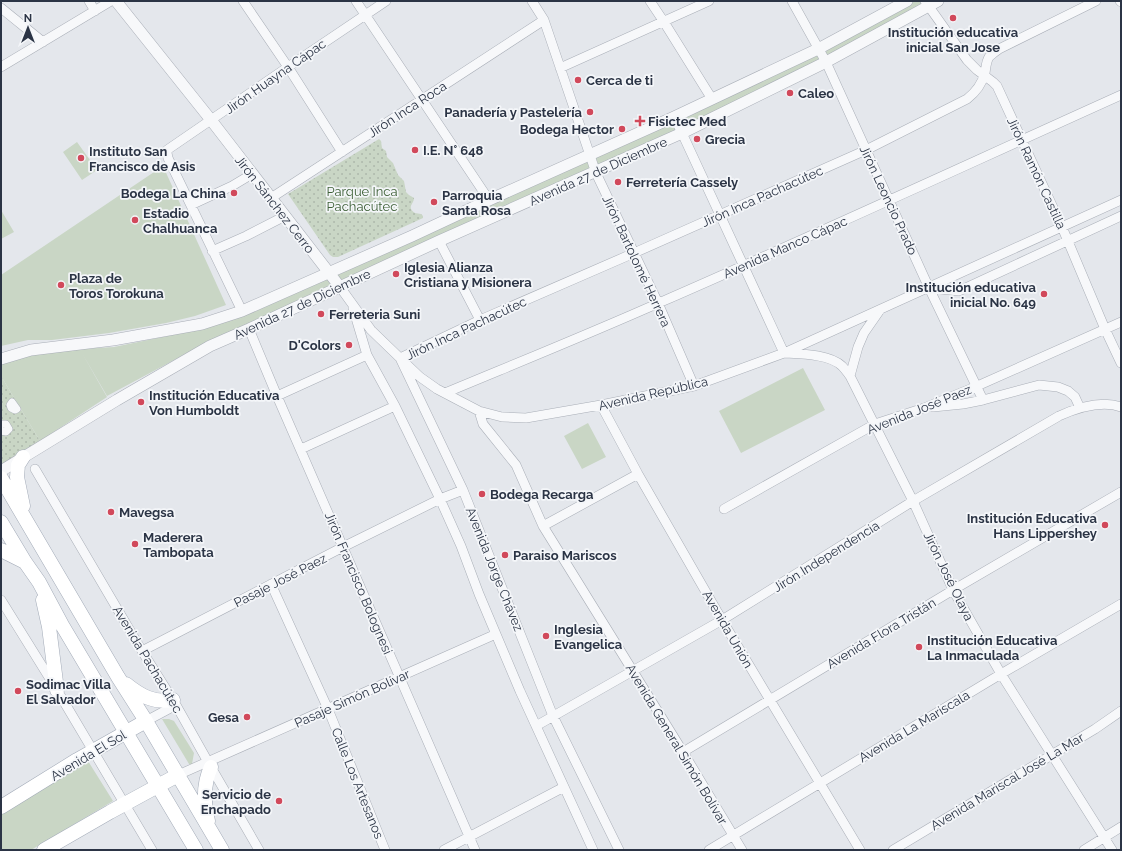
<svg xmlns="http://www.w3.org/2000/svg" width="1122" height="851" viewBox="0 0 1122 851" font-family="Raleway,sans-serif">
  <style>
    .grass { fill: #c9d6c5 }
    .park { fill: url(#park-dots) }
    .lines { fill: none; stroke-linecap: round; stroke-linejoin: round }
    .pedestrian-casing { stroke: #a9aeb7; stroke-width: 8 }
    .minor-casing { stroke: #a9aeb7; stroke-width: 10 }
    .tertiary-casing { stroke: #a9aeb7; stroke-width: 12 }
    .primary-casing { stroke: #a3abb8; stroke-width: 15 }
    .pedestrian { stroke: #f7f8fa; stroke-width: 7 }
    .minor { stroke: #f7f8fa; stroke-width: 9 }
    .tertiary { stroke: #f7f8fa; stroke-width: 11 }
    .primary { stroke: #fff; stroke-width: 14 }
    .poi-dot { fill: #d1495b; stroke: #f4f6f9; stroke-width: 1.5 }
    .labels { text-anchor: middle; stroke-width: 3.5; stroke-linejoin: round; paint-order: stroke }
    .poi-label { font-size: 13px; font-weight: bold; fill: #2b3445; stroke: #f4f6f9; text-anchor: start }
    .street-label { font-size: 13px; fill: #2b3445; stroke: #f4f6f9 }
    .park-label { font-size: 13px; fill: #3f6138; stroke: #f4f6f9 }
  </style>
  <defs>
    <pattern id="park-dots" width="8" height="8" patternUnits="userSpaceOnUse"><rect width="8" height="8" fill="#c9d6c5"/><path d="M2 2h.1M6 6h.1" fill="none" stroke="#adb8ab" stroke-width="1.8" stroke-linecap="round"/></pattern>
  </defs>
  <rect width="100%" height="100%" fill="#e4e7ec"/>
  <!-- grass -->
  <path class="grass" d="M911,1h11l3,5 -98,53 -4,-10z
    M817,52l5,11 -224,106 -4,-12z
    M77,142l20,28 -15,10 -19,-28z
    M587,159l4,12 -251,113 -6,-10z
    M163,166l63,139 -31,11 -29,7 -57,10 -57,7h-24l-27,6v-71z
    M1,210l13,22 -13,7z
    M328,276l8,11 -132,57 -97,52 -25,-43 25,44 -67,44 -39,-65v-14l12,-4 67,-9 34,-2 87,-18z
    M803,368l22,42 -84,43 -22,-42z
    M588,423l18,34 -24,12 -18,-33z
    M162,719h7l5,2 20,32 -2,11h-3z
    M88,761l25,40 -82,49h-30v-37z"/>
  <!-- park -->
  <path class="park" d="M379,139l2,2 1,7 4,3 1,6 6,6 5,12 6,6 2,11 3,3 5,3c0,6 -8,9 1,15l6,1 2,2v2l-85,39h-5l-3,-2 -42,-61z
    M1,376l39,65 -39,24z"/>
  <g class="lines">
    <defs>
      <path id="pedestrian" d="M12,402l5,7 -2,1 -4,-2 -1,-3z
        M1,425l2,-1h3l3,5 -3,3 -5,-1"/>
      <path id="minor" d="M89,1l6,10
        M243,1l45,66 54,85
        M356,1l133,199
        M532,1l12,19 52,153 62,130 36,83
        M650,1l14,21 48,77
        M792,1l34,61 103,226 54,112
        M925,1l42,59 10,10 16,12 4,4 65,141 43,102 16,34
        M1120,1l1,1
        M1,8l42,34
        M1,67l110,-66
        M560,68l149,-67
        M674,117l8,16 102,220c17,1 45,1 58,13 3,3 5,6 8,10l63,125 40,89 48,84 111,176
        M271,198l273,-178
        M191,205l41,-19 20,-12
        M439,241l41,79
        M212,251l34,-15 39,-20
        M340,287l31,43 29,28 63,132 90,226 66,134
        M931,288l28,3 162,-75
        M353,308l14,47 28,51 45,93 21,47 18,48 41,97 73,159
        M242,311l-74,-153 -1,-5v-3l121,-83 98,-66
        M249,329l28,67 198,454
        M400,358l80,-38 154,-67 232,-103 101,-51c9,-7 15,-15 18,-26 1,-6 1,-11 4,-16 3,-3 7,-6 10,-8l97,-48
        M400,358l20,19 17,12 42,22 23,6 24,1 75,-13 93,-19 90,-33 337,-153
        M850,376l8,-29 6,-14 16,-23
        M445,393c72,-30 144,-59 216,-91 154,-67 307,-138 460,-207
        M277,396l90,-41
        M601,405l37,69 84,146 138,230
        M933,407l30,-3 20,-4 56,-15 19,2 10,4 7,6 5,11
        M479,411l4,13 33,41 27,61 140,226 59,98
        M301,449l94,-43
        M35,469l107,182 34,54 32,57 51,88
        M724,509l151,-85 49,-16 51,-21 146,-65
        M543,526l95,-52
        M271,584l57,125 57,141
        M1,600l56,90 95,160
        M142,651l201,-104 97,-48 23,-9
        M146,721l30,-16
        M536,726l186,-106 191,-119 146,-85c18,-8 42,-16 62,-9
        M683,752l270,-162 168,-98
        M178,775l318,-141
        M444,850l120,-63
        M709,850l292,-176 120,-70
        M893,850l202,-121 26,-18
        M1084,850l37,-23"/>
      <path id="tertiary" d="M116,1l95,119 129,167
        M1,359l30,-9 82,-10 89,-16 40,-13 170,-75 77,-36 185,-83 144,-68 89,-48
        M1,471l116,-71 93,-54 39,-17 190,-88 243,-108 144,-71 112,-61"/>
      <path id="primary" d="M23,457l-5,8 -1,12 6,29
        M1,478l117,199 28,44 76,129
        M1,522l24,40 14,20 23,43 134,225
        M1,550l24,12
        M43,600l6,27 8,63
        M126,684c15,12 27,19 47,16
        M1,807l76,-47 69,-39
        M208,821c-4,-17 -5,-37 3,-54
        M44,850l66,-38 68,-37"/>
    </defs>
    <!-- pedestrian casing -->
    <use href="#pedestrian" class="pedestrian-casing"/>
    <!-- minor casing -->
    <use href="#minor" class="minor-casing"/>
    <!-- tertiary casing -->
    <use href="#tertiary" class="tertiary-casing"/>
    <!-- primary casing -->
    <use href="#primary" class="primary-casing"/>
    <!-- pedestrian -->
    <use href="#pedestrian" class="pedestrian"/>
    <!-- minor -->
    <use href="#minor" class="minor"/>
    <!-- tertiary -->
    <use href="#tertiary" class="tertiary"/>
    <!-- primary -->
    <use href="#primary" class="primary"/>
  </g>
  <!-- markers -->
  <g class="poi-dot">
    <circle cx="953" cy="18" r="4"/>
    <circle cx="578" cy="80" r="4"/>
    <circle cx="790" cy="93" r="4"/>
    <circle cx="590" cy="112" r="4"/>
    <path d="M638 115h4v4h4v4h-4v4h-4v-4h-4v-4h4z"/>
    <circle cx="622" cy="129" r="4"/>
    <circle cx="697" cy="139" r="4"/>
    <circle cx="415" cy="150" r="4"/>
    <circle cx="81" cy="158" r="4"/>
    <circle cx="618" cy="182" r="4"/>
    <circle cx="234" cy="193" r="4"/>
    <circle cx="434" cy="202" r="4"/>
    <circle cx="135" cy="220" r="4"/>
    <circle cx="396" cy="274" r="4"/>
    <circle cx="61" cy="285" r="4"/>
    <circle cx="1044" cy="294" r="4"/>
    <circle cx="321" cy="314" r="4"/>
    <circle cx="349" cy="345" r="4"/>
    <circle cx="141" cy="402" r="4"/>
    <circle cx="482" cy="494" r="4"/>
    <circle cx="111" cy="512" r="4"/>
    <circle cx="1105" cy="525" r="4"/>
    <circle cx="135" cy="544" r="4"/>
    <circle cx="505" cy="555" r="4"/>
    <circle cx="546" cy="636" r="4"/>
    <circle cx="919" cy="647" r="4"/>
    <circle cx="18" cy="691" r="4"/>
    <circle cx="247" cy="717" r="4"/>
    <circle cx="279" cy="801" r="4"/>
  </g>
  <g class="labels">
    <!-- poi labels -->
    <g class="poi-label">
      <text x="953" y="37" text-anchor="middle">Institución educativa<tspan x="953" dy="15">inicial San Jose</tspan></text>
      <text x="586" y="85">Cerca de ti</text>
      <text x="798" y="98">Caleo</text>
      <text x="582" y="117" text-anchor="end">Panadería y Pastelería</text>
      <text x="648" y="126">Fisictec Med</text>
      <text x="614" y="134" text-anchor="end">Bodega Hector</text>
      <text x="705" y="144">Grecia</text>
      <text x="423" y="155">I.E. N° 648</text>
      <text x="89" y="156">Instituto San<tspan x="89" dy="15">Francisco de Asis</tspan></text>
      <text x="626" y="187">Ferretería Cassely</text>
      <text x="226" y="198" text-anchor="end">Bodega La China</text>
      <text x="442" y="200">Parroquia<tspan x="442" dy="15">Santa Rosa</tspan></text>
      <text x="143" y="218">Estadio<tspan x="143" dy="15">Chalhuanca</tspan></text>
      <text x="404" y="272">Iglesia Alianza<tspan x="404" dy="15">Cristiana y Misionera</tspan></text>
      <text x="69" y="283">Plaza de<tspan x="69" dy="15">Toros Torokuna</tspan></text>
      <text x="1036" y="292" text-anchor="end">Institución educativa<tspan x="1036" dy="15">inicial No. 649</tspan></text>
      <text x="329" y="319">Ferreteria Suni</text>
      <text x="341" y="350" text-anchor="end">D'Colors</text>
      <text x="149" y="400">Institución Educativa<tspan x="149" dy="15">Von Humboldt</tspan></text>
      <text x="490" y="499">Bodega Recarga</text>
      <text x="119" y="517">Mavegsa</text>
      <text x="1097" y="523" text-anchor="end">Institución Educativa<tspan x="1097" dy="15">Hans Lippershey</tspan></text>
      <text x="143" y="542">Maderera<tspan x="143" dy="15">Tambopata</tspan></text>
      <text x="513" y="560">Paraiso Mariscos</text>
      <text x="554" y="634">Inglesia<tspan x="554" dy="15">Evangelica</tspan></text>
      <text x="927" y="645">Institución Educativa<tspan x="927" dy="15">La Inmaculada</tspan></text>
      <text x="26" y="689">Sodimac Villa<tspan x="26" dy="15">El Salvador</tspan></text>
      <text x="239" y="722" text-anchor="end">Gesa</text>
      <text x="271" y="799" text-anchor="end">Servicio de<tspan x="271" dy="15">Enchapado</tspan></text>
    </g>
    <!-- street labels -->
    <g class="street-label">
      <text transform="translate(275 76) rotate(-35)" y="5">Jirón Huayna Cápac</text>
      <text transform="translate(407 109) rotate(-33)" y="5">Jirón Inca Roca</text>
      <text transform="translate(598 171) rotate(-24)" y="5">Avenida 27 de Diciembre</text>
      <text transform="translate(1037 173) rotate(65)" y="5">Jirón Ramón Castilla</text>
      <text transform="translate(762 196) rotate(-24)" y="5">Jirón Inca Pachacútec</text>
      <text transform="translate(889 200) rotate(65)" y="5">Jirón Leoncio Prado</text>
      <text transform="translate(275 204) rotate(52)" y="5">Jirón Sánchez Cerro</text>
      <text transform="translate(785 247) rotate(-24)" y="5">Avenida Manco Cápac</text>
      <text transform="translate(637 261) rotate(65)" y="5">Jirón Bartolomé Herrera</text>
      <text transform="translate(302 304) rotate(-25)" y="5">Avenida 27 de Diciembre</text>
      <text transform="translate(466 328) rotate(-25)" y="5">Jirón Inca Pachacútec</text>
      <text transform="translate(653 393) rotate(-13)" y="5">Avenida República</text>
      <text transform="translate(919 409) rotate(-22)" y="5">Avenida José Paez</text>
      <text transform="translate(826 556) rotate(-32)" y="5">Jirón Independencia</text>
      <text transform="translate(495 569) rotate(68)" y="5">Avenida Jorge Chávez</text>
      <text transform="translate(949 576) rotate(64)" y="5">Jirón José Olaya</text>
      <text transform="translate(280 580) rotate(-27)" y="5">Pasaje José Paez</text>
      <text transform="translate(359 583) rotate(67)" y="5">Jirón Francisco Bolognesi</text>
      <text transform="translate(728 629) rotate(60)" y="5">Avenida Unión</text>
      <text transform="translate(881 633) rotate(-31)" y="5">Avenida Flora Tristán</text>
      <text transform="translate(148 659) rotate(59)" y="5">Avenida Pachacútec</text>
      <text transform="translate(352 698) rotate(-24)" y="5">Pasaje Simón Bolívar</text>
      <text transform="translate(914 726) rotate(-31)" y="5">Avenida La Mariscala</text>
      <text transform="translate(677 744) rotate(59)" y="5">Avenida General Simón Bolívar</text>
      <text transform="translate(88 755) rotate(-31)" y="5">Avenida El Sol</text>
      <text transform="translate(1007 781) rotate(-31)" y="5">Avenida Mariscal José La Mar</text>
      <text transform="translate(358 783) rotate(68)" y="5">Calle Los Artesanos</text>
    </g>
    <!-- park labels -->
    <g class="park-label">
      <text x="362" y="196">Parque Inca<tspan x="362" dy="15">Pachacútec</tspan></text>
    </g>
  </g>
  <!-- border -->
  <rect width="1122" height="851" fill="none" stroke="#2b3445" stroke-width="4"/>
  <!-- north arrow -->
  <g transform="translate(28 28)" stroke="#f4f6f9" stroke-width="3" paint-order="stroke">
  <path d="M0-3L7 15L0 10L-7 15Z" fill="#2b3445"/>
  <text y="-6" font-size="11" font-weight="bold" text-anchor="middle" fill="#2b3445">N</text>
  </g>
</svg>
